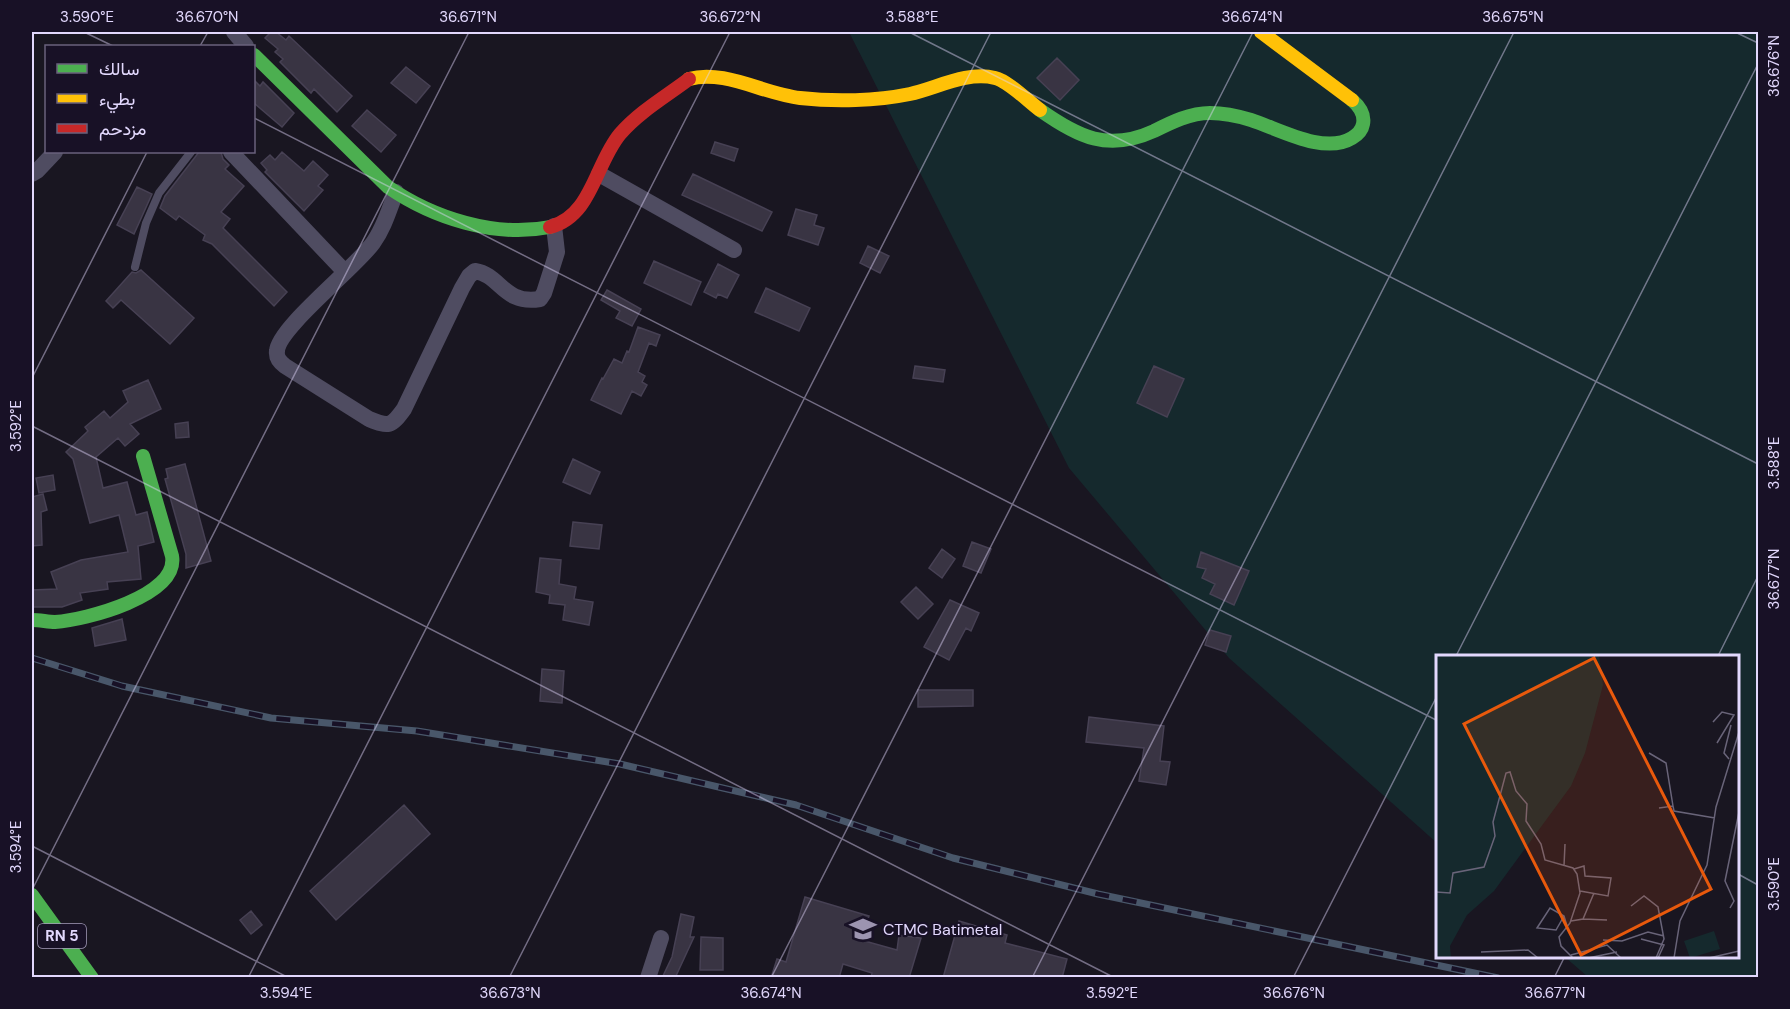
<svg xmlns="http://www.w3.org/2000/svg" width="1790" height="1009" viewBox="0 0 1790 1009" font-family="'DM Sans',Vazirmatn,sans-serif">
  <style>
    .green { fill: #15292d }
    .building { fill: #393443; stroke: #474154; stroke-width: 1.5 }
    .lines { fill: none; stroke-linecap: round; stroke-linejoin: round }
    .lane { stroke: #4f4c61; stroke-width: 8 }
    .street { stroke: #4f4c61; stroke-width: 16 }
    .fast { stroke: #4caf50; stroke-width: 14 }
    .slow { stroke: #ffc107; stroke-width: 14 }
    .jam { stroke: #c62828; stroke-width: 14 }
    .rail-casing { stroke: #49576a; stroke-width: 7 }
    .rail { stroke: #181126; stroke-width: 4.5; stroke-dasharray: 14; stroke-linecap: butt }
    .ticks { fill: none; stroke: #e2d8fd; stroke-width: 1.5; stroke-opacity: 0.45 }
    .labels { text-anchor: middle; stroke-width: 4.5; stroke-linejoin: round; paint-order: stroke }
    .shield { fill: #181126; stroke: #a59cbc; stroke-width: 1.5 }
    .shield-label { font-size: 15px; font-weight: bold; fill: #e2d8fd }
    .poi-label { font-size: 16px; fill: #e2d8fd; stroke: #181126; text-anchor: start }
    .inset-road { fill: none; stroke: #696479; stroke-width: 1.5 }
    .view { fill: #e8590c; fill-opacity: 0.15; stroke: #e8590c; stroke-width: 3 }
    .inset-edge { fill: none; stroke: #e2d8fd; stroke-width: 3 }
    .neatline { fill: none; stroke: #e2d8fd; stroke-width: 2 }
    .ticks-label { font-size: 15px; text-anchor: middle; fill: #e2d8fd }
  </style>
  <rect width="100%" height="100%" fill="#191621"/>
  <!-- green -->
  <path class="green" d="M849,32h909v945h-170l-23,-20 173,-1v-300h-300l-1,187 -208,-185 -160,-190z"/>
  <!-- building -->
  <path class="building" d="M271,32h5l10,8 3,-4 63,60 -15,16 -23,-23 -3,4 -31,-31 3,-3 -8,-7 3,-3 -13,-11z
    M1057,58l22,22 -19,20 -23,-22z
    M406,67l24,19 -14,17 -25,-20z
    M254,80l6,6 3,-4 31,31 -12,14 -28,-24z
    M367,110l29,25 -15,17 -29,-26z
    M715,142l23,7 -4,12 -23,-8z
    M199,152h22l2,7 6,6 -4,4 19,17 -23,26 9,7 -7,9 64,64 -13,14 -62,-62 -9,-4 2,-5 -26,-19 -3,4 -16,-12 5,-12z
    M282,152l22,19 9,-10 15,14 -10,11 5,4 -19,21 -39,-39 2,-2 -6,-7 9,-8 5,5z
    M693,174l79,38 -10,19 -80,-36z
    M137,187l15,7 -18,40 -17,-9z
    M796,209l21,6 -3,10 10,3 -6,17 -30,-10z
    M868,246l21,10 -9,17 -20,-10z
    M654,261l47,21 -10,23 -47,-22z
    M718,264l21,11 -12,23 -9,-4 -2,4 -12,-6z
    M141,270l53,48 -24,26 -49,-44 -8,8 -7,-7 26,-29 4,1z
    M766,288l44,20 -11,23 -44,-19z
    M607,290l34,19 -9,17 -16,-8 4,-7 -19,-11z
    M638,327l22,8 -4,11 -7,-3 -11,29 7,4 -3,6 5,3 -6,11 -9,-5 -11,23 -30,-14 11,-22 1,1 11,-20 8,4 5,-12 2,1z
    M915,366l30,4 -2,12 -30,-4z
    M1154,366l30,13 -17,38 -30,-14z
    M148,380l13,29 -31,15 9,10 -14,12 -7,-8 -22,19 7,31 24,-6 9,33 11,-3 7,30 -16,4 3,33 -34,3 1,7 -28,4 2,7 -20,7h-30v-17l25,-1 -6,-17 30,-12 47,-8 -9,-37 -29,8 -17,-64 -7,-7 22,-21 -3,-4 19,-16 6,7 18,-16 -5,-11z
    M188,422l1,15 -13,1 -1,-14z
    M573,459l27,13 -10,22 -27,-12z
    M185,464l26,97 -25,7v-14l-21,-75 3,-1 -2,-9z
    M53,475l2,15 -16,3 -3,-15z
    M43,494l4,16 -6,2 1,33 -10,1v-49z
    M573,522l29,3 -3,24 -29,-3z
    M972,542l19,7 -10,24 -18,-7z
    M942,549l13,10 -13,19 -13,-10z
    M1201,552l48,19 -15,34 -24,-11 5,-10 -13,-6 4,-9 -9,-2z
    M540,558l21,2 -2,24 17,3 -2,12 19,3 -4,23 -26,-5 2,-15 -16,-2 1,-8 -14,-3z
    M916,587l17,17 -15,15 -17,-17z
    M950,600l29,13 -8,18 -5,-3 -17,32 -25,-13z
    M122,619l4,21 -31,6 -3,-18z
    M1210,630l21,6 -5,16 -21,-7z
    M542,669l22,2 -2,32 -22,-2z
    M918,690h55v16l-55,1z
    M1089,717l75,9 -4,35 10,1 -4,23 -27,-4 5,-33 -58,-6z
    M404,805l26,29 -94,86 -26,-29z
    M805,897l64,19 -8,24 36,10 2,-15 22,3 -12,40h-38l1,-5 -29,-9 -4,14h-68l6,-19 9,3z
    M251,911l11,14 -11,9 -11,-14z
    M681,914l13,3 -4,20h4l-19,41h-13l10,-21z
    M959,921l48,14 -2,8 62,16 -5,19h-119z
    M701,937l22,1v32h-23z"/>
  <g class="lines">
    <!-- lane -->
    <path class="lane" d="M135,267l11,-44 13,-30 32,-41"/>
    <!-- street -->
    <path class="street" d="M234,32l12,14
      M231,152l114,120
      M32,174l5,-3 18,-19
      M599,174l135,76
      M396,192c-7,18 -12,36 -23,51 -17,24 -95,85 -96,108 -1,7 3,11 8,15l84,53c20,8 22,8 35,-10l58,-121 7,-12 6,-5c26,4 28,34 65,28l4,-6 13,-41 -3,-26
      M648,978l13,-40"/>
    <!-- fast -->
    <path class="fast" d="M254,55l134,132c45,31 107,51 162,40
      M1040,110c38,27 68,42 114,21 18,-9 36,-18 56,-18 14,0 28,3 41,7 28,9 73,35 101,18 5,-3 10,-8 11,-14 2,-10 -4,-18 -11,-24
      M32,620c8,0 16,2 23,2 30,-2 124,-26 117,-66l-29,-100
      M32,895l60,83"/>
    <!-- slow -->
    <path class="slow" d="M1261,32l91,68
      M689,79c35,-10 75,15 111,19 35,4 76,3 110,-4 27,-6 57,-23 85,-16 13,3 33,23 45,32"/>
    <!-- jam -->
    <path class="jam" d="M550,227c42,-11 45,-63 70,-93 19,-22 45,-37 69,-55"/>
    <defs>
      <path id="rail" d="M32,658l90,28 149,32 146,13 203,33 176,41 157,53 145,36 400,84"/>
    </defs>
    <!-- rail casing -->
    <use href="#rail" class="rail-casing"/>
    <!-- rail -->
    <use href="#rail" class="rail"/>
  </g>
  <!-- ticks -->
  <path class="ticks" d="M84,32l29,14M909,32l849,432M1735,32l23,11M200,46l8,-14M254,118l1184,603M32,378l115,-226M32,426l1083,552M1456,656l302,-592M1718,656l40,-80M32,846l257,132M1738,874l20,11M32,890l437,-858M248,978l482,-946M509,978l482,-946M771,978l482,-946M1032,978l482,-946M1293,978l145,-284M1554,978l11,-22"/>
  <!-- icons -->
  <defs>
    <symbol id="university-bare" viewBox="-9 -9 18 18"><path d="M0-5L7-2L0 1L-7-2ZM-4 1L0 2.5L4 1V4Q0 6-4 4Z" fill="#9c94b0" stroke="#181126" stroke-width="2.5" paint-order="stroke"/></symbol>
  </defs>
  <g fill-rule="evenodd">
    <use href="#university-bare" x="844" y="910" width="38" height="38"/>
  </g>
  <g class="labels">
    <!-- shield labels -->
    <rect class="shield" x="38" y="924" width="48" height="24" rx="4.5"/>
    <g class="shield-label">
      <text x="62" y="941">RN 5</text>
    </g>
    <!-- poi labels -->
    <g class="poi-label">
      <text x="883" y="935">CTMC Batimetal</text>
    </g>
  </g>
  <!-- overview -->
  <g transform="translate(1436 655)">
    <rect width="303" height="303" fill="#191621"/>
    <path d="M0,0h163l4,30 -18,68 -14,33 -77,105 -27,24 -17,31 1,12h-15zM278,276l6,18 -30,9 -6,-17z" fill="#15292d"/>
    <path class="inset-road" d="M277,67l9,-10 12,3 -17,28M213,98l17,10 7,43M293,104l-5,-6 7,-28M223,153l14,-2 1,5 41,7M128,211l1,-22M138,214l10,-3 1,10 26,2 -3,18 -28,-5M0,237l14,1 3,-20 31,-6 11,-31 -2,-14 13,-49 4,-1 6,19 11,13 -1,17 15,23 4,16 28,8 4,6 3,19 -10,30 -11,14 2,9 12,12M195,251l13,-10 14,11 6,32 -8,19M294,253l4,-7 -9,-20 14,-69M128,261l-8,14 -19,-2 13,-20 14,8 3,10M147,264l24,1M135,266l12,-2 11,-26M205,284l23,6 -6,13M167,285l19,1 26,-9 16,4M45,297l47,-2 10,8M135,300l36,-10 14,13M152,303l29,-6M238,303l6,-37 27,-56 9,-58 23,-75M273,303l30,-7"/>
    <path class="view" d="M158,3l117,231 -130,66 -117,-231z"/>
    <rect width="303" height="303" class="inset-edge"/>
  </g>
  <!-- border -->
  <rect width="1790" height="1009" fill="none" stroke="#181126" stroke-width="66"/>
  <!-- legend -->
  <rect x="45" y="45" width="210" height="108" fill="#181126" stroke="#69617c" stroke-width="1.5"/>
  <rect x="57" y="64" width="30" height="9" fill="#4caf50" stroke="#69617c" stroke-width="1.5"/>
  <text x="99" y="75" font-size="18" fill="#e2d8fd">سالك</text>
  <rect x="57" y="94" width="30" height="9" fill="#ffc107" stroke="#69617c" stroke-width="1.5"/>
  <text x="99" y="105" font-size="18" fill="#e2d8fd">بطيء</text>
  <rect x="57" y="124" width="30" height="9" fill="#c62828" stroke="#69617c" stroke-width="1.5"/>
  <text x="99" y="135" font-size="18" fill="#e2d8fd">مزدحم</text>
  <rect x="33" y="33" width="1724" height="943" class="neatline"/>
  <g class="ticks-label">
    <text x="87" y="22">3.590°E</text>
    <text x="207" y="22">36.670°N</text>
    <text x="468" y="22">36.671°N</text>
    <text x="730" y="22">36.672°N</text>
    <text x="912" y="22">3.588°E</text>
    <text x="1252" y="22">36.674°N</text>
    <text x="1513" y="22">36.675°N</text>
    <text transform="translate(1774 66) rotate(-90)" y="5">36.676°N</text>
    <text transform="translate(16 426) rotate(-90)" y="5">3.592°E</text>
    <text transform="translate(1774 463) rotate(-90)" y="5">3.588°E</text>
    <text transform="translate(1774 579) rotate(-90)" y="5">36.677°N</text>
    <text transform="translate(16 847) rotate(-90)" y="5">3.594°E</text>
    <text transform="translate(1774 884) rotate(-90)" y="5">3.590°E</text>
    <text x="286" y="998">3.594°E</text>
    <text x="510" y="998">36.673°N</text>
    <text x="771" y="998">36.674°N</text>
    <text x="1112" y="998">3.592°E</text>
    <text x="1294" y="998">36.676°N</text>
    <text x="1555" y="998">36.677°N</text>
  </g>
</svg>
